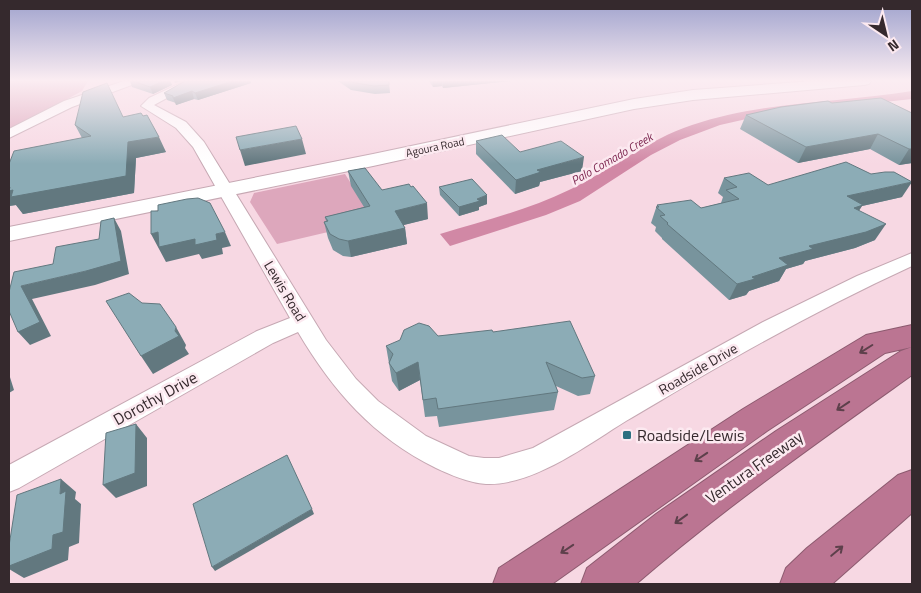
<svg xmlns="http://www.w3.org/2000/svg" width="921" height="593" viewBox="0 0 921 593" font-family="'Titillium Web',sans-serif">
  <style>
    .green { fill: #dda7bc }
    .water { fill: #d188a5 }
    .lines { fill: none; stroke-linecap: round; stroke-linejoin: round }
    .street-casing { stroke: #c6a8b3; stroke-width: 2 }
    .secondary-casing { stroke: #c6a8b3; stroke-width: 2 }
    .highway-casing { stroke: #8c5a6f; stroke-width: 2 }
    .street { fill: #fff; fill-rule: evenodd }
    .secondary { fill: #fff; fill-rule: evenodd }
    .highway { fill: #bb7592; fill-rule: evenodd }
    .wall { fill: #78949d }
    .shaded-wall { fill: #62787f }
    .building { fill: #8cacb6; stroke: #62787f }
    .oneway { stroke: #5d404b }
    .poi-dot { fill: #2d7081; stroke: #fce9f0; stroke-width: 2 }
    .labels { text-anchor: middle; stroke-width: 5; stroke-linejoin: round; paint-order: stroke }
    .far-street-label { font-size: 11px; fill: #35292d; stroke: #fce9f0 }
    .far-water-label { font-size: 12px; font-style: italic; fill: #7d2750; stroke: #fce9f0 }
    .street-label { font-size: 14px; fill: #35292d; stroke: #fce9f0 }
    .near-street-label { font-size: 16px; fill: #35292d; stroke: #fce9f0 }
    .near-poi-label { font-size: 16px; fill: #35292d; stroke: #fce9f0; text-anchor: start }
  </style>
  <rect width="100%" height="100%" fill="#f7d8e3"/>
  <!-- green -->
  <path class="green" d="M9,81h79l-6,10 -73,40z
    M345,174l30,47 -98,23 -27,-42 4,-9z"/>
  <!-- water -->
  <path class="water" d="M912,91v8l-148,16 -44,10 -40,15 -29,15 -71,46 -34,14 -96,31 -10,-12c43,-13 88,-24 129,-44 42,-20 78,-50 123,-65 71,-24 147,-22 220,-34z"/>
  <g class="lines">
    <defs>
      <path id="street" d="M124,81h14l-1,2 -65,24 -63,31v-9l55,-28z
        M185,81h13l-44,24 32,17 18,20 122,198 30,39 22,22 48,35 43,20 15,2h15l34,-10 230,-126 94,-46 55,-23v13c-61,28 -120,59 -178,92 -36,20 -72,42 -108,63 -39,24 -93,65 -140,63 -17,-1 -35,-9 -50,-16 -63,-31 -103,-77 -138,-136l-25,11 -254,145 -10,4v-27l248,-134 33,-13 -97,-171 -17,-19 -35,-22 8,-8z"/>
      <path id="secondary" d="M813,81h58l-2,3 -5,1 -171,15 -59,9 -261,57 -364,75v-14l364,-73 261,-55 59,-9z"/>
      <path id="highway" d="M912,325v50c-94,67 -188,133 -276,209h-55l6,-16 69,-54 120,-83 125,-80 11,-4 -27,6 -118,78 -215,153h-59l6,-16 244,-159 123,-74z
        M912,470v43l-80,71h-52l6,-16 21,-20 91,-73z"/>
    </defs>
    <!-- street casing -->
    <use href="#street" class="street-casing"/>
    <!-- secondary casing -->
    <use href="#secondary" class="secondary-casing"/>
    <!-- highway casing -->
    <use href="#highway" class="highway-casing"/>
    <!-- street -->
    <use href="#street" class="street"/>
    <!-- secondary -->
    <use href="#secondary" class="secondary"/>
    <!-- highway -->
    <use href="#highway" class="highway"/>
  </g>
  <!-- wall -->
  <path class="wall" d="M130,81h40l2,4 -19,9 -21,-7z
    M185,81h66v2l-53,17 -4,-1 -18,6v-2l-9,-3 -3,-7z
    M338,81h51l1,12 -15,1 -24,-4z
    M429,81h81l-67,7 -1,-2 -9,1z
    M832,103l80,10v50l-13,2 -29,-16 -72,14 -58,-34 6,-14z
    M123,117l43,35 -30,6 -2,35 -111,21 -7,-9 -7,1v-42l73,-26 -7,-13z
    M476,141l44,11 62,19 -42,11 -1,4 -24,8 -39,-40z
    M348,171l34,19 46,29 -25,6 2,3 2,16 -56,13 -8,-1 -10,-6 -5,-12 -4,-16 2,-1 -1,-4 39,-10 -13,-21z
    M724,178l44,7 134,12 -40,9 -3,4 16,30 -20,8 -50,13 -2,3 -17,5 -7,12 -30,10 -3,4 -17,5 -67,-61v-1l-7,-7 1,-4 -5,-4 6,-18 44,3 20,-5 2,-6 -5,-4z
    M439,187l48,17 -8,3v3l-20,6 -19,-21z
    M493,332l102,44 -5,18 -12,2 -22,-10 2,6 -4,18 -115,17 -2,-11 -12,1 -5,-37 -21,11 -7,-10 -6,-35 52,-10z"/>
  <!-- shaded-wall -->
  <path class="shaded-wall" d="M163,81h7l2,4 -19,9 -3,-7z
    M174,81h8l-7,2z
    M233,81h18v2l-53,17 -3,-7z
    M433,81h9v5l-9,1z
    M443,81h67l-67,7z
    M192,91l2,8 -18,6 -3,-7z
    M878,134l-8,15 -72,14 8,-16z
    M159,137l7,15 -30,6 -2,35 -111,21 -7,-9 -7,1v-19l119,-45z
    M302,139l4,15 -61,12 -5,-16z
    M909,149h3v14l-13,2z
    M584,157l-2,14 -42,11 -1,4 -24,8 1,-14 21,-10z
    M912,182l-10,15 -40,9 -9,14 -6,-24z
    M487,195v9l-8,3v3l-20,6v-9l18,-8z
    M427,203l1,16 -32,8 -1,-16z
    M114,218l7,13 8,43 -34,11 -63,14 19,37 -21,9 -12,-13 3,-46 65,-15z
    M886,224l-11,16 -20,8 -50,13 -2,3 -17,5 -7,12 -30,10 -3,4 -17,5 8,-16 42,-26 30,-12z
    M405,228l2,16 -56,13 -3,-16z
    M158,232l58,2 9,-2 6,14 -9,2 1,6 -21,5 -3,-5 -33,8 -15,-28z
    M176,327l10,18 -1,3 4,6 -36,20 -12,-18 34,-25z
    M418,362l2,18 -21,11 -3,-18z
    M9,374l5,16 -5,3z
    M136,424l11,14v48l-31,12 -13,-13z
    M61,479l15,13 -1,7 6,5 -2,39 -10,4 -1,13 -44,18 -15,-9v-3l44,-31 7,-41z
    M312,509l2,5 -99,57 -3,-4z"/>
  <!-- building -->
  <path class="building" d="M133,81h30l-13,6z
    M185,81h48l-38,12 -3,-2 -19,7v-2l-9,-3z
    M348,81h41v4l-15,1 -24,-4z
    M107,83l16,34 18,-4 2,3 4,-1 12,22 -31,5 -2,34 -115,21 2,-7 -4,1 1,-4h-1v-23l5,-13 77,-15 -16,-11 8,-33z
    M881,98l31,15v36h-3l-31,-15 -72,13 -60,-32 35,-8 47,-6 4,2z
    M296,126l6,13 -62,11 -4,-13z
    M502,135l18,17 41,-11 23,16 -47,13 4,2 -25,8 -40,-39z
    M846,162l25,12 14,-2h9l18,10 -65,14 16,9 -9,3 32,16 -20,8 -57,14 4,3 -34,9 9,7 -36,12 3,2 -18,5 -70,-60 1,-1 -8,-7 5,-1 -9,-8h3l-2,-2 34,-5 10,8 38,-9 -13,-9 11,-3 -13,-9 25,-5 19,12z
    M365,168l17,22 27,-6 2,3 2,-1 14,17 -32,8 10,17 -57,13 -9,-2 -9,-5 -6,-12 4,-1 -3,-4 45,-11 -22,-35z
    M472,179l15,16 -10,4 3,2 -21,6 -20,-20z
    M198,198l12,5 15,29 -9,2 1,6 -22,5v-6l-36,8 -1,-15 -7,2v-23h7v-6l29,-6z
    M114,218l7,43 -35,10 -65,15 19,36 -22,10 -9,-21v-19l5,-20 39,-8 3,-17 43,-8 2,-18z
    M129,293l13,10 18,1 16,23 -1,4 4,5 -38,20 -35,-55z
    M570,321l25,55 -13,2 -36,-16 12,30 -120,17 -2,-11 -13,2 -5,-38 -22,11 -7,-10 4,-9 -7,-8 14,-6 4,-10 15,-7 10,3 9,10 54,-6 1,2z
    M136,424l-1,49 -32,12 3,-52z
    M287,455l25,54 -100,58 -19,-63z
    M61,479l-1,15 6,-3 -3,41 -10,3 -1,14 -43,17v-20l8,-51z"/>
  <!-- one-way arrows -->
  <defs><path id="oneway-shaft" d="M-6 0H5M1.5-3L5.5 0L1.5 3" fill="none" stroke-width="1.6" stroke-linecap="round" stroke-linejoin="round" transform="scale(1.25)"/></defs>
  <g class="oneway">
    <use href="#oneway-shaft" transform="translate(866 349) rotate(148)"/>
    <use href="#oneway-shaft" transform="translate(843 406) rotate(146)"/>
    <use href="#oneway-shaft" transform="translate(701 457) rotate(146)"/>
    <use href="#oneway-shaft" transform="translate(681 519) rotate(144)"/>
    <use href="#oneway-shaft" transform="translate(567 549) rotate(146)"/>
    <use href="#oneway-shaft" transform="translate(837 551) rotate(-40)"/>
  </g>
  <!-- sky -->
  <linearGradient id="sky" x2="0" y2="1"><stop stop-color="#9fa2cd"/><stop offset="0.49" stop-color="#fbedf2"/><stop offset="1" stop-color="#fbedf2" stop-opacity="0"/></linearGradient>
  <rect width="921" height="164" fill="url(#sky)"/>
  <!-- markers -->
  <rect class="poi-dot" x="622" y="430" width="10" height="10" rx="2.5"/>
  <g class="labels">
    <!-- far-street labels -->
    <g class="far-street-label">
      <text transform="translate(435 147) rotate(-12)" y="4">Agoura Road</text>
    </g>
    <!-- far-water labels -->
    <g class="far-water-label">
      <text transform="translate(612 159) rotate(-30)" y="4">Palo Comado Creek</text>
    </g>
    <!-- street labels -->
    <g class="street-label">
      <text transform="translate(285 291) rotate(59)" y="5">Lewis Road</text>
      <text transform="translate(698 369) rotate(-30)" y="5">Roadside Drive</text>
    </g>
    <!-- near-street labels -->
    <g class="near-street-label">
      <text transform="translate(155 398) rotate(-29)" y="6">Dorothy Drive</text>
      <text transform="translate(754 467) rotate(-35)" y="6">Ventura Freeway</text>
    </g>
    <!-- near-poi labels -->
    <g class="near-poi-label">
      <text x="637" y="441">Roadside/Lewis</text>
    </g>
  </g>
  <!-- border -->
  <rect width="921" height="593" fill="none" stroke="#35292d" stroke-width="20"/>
  <!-- north arrow -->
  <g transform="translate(886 35) rotate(145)" stroke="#fce9f0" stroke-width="4" paint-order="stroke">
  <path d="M0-4L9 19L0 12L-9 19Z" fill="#35292d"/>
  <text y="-8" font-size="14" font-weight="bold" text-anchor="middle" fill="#35292d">N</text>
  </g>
</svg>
